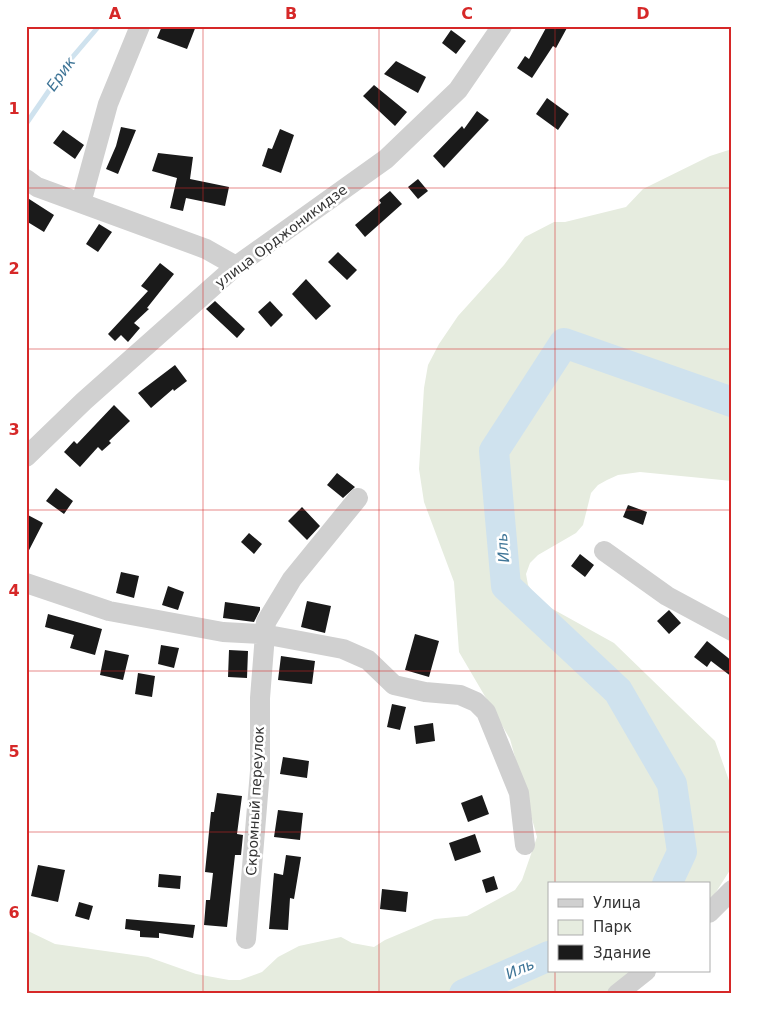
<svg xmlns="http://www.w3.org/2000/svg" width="758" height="1020" viewBox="0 0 758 1020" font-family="'DejaVu Sans',sans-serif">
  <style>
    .green { fill: #e6ecdf }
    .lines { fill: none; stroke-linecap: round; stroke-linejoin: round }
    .stream { stroke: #cfe2ee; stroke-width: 5 }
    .river { stroke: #cfe2ee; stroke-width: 30 }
    .building { fill: #1a1a1a }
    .minor { stroke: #d0d0d0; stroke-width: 20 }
    .grid { fill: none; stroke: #d62828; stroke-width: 1; stroke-opacity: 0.55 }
    .labels { text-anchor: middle; stroke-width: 5; stroke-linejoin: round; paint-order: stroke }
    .street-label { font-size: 14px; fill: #333; stroke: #fff }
    .water-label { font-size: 15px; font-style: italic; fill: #3f7597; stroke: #fff }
    .neatline { fill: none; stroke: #d62828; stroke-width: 2 }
    .grid-label { font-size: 16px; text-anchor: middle; font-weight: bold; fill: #d62828 }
  </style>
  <rect width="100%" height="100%" fill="#fff"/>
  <!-- green -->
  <path class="green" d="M732,149v332l-92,-9 -22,3 -11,5 -9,5 -7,8 -8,32 -7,8 -38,22 -8,8 -4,11 2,11 12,17 74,41 101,98 17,48v78l-23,36v-19h-160v87h84l-29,23h-578v-64l29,14 93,13 48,17 33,6h11l22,-8 16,-15 21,-11 42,-9 11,6 22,4 11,-7 50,-21 32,-3 48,-26 7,-10 15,-43 -27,-98 -51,-87 -5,-70 -30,-80 -5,-33 5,-81 4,-23 11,-21 19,-28 46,-51 21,-28 29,-15h11l61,-15 17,-18 67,-33z"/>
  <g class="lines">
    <!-- stream -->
    <path class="stream" d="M26,124l44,-64 29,-34"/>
    <!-- river -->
    <path class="river" d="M667,884l15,-32 -10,-68 -54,-93 -112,-105 -12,-135 70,-108 168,59
      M464,994l85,-38"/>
  </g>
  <!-- building -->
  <path class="building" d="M162,26h34l-9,23 -30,-11z
    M547,26h21l-12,22 -3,-2 -21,32 -15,-10 8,-12 4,3z
    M451,30l15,11 -10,13 -14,-11z
    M396,61l30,16 -8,16 -34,-19z
    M374,85l33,27 -12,14 -32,-30z
    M547,98l22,16 -11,16 -22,-16z
    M477,111l12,9 -45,48 -11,-12 29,-30 2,3z
    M121,127l15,3 -18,44 -12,-5 10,-23z
    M280,129l14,6 -13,38 -19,-7 6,-18 4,1z
    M63,130l21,15 -9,14 -22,-16z
    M158,153l35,4 -3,22 39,8 -4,19 -39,-8 -3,13 -13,-3 7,-30 -25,-7z
    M418,179l10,12 -10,8 -10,-12z
    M390,191l12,13 -37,33 -10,-12 26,-22 -2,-3z
    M26,197l28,18 -10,17 -18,-11z
    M99,224l13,8 -14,20 -12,-8z
    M338,252l19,18 -10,10 -19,-18z
    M160,263l14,11 -27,34 2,1 -15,14 6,5 -12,14 -7,-7 -6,6 -7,-7 40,-43 -7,-5z
    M306,279l25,27 -15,14 -24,-26z
    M215,301l30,28 -8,9 -31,-29z
    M270,301l13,14 -12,12 -13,-15z
    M175,365l12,16 -13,10 -1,-2 -22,19 -13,-15z
    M114,405l16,16 -21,20 2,2 -9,8 -4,-4 -18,20 -16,-15 10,-11 3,3z
    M337,473l18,14 -12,11 -16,-13z
    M56,488l17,13 -9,13 -18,-13z
    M628,505l19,7 -4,13 -20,-8z
    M302,507l18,19 -13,14 -19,-19z
    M26,514l17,9 -17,33z
    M249,533l13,11 -8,10 -13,-12z
    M580,554l14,11 -9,12 -14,-11z
    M121,572l18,4 -5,22 -18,-5z
    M168,586l16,6 -6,18 -16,-5z
    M307,601l24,5 -6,27 -24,-6z
    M225,602l35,5v3l-6,12 -31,-4z
    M669,610l12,13 -12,11 -12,-13z
    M48,614l54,15 -7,26 -25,-7 4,-13 -29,-8z
    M415,634l24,7 -10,36 -24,-7z
    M707,641l25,20v16l-21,-16 -4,6 -13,-10z
    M161,645l18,3 -5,20 -16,-4z
    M105,650l24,5 -6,25 -23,-5z
    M229,650l19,1 -1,27 -19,-1z
    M281,656l34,5 -3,23 -34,-4z
    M138,673l17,3 -3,21 -17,-3z
    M392,704l14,3 -6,23 -13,-3z
    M433,723l2,18 -19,3 -2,-18z
    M283,757l26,4 -2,17 -27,-4z
    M217,793l25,3 -5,38 6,1 -2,20h-6l-8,72 -23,-2 2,-25h4l3,-27 -8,-1 6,-60h3z
    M482,795l7,19 -21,8 -7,-19z
    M278,810l25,3 -3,27 -26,-3z
    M475,834l6,18 -26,9 -6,-18z
    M286,855l15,2 -7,42 -4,-1 -2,32 -19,-1 5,-56 9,2z
    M38,865l27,5 -7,32 -27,-6z
    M159,874l22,2 -1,13 -22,-2z
    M494,876l4,13 -12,4 -4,-13z
    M382,889l26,3 -2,20 -26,-3z
    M79,902l14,4 -4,14 -14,-4z
    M126,919l69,6 -2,13 -34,-5v5l-19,-1v-6l-15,-2z"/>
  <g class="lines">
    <!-- minor -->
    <path class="minor" d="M26,179l11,8 169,62 30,17
      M81,203l27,-99 32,-78
      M26,457l58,-56 152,-135 150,-107 72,-69 44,-64
      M604,551l63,45 65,35
      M26,583l83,28 114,21 40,2 80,15 25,11 26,25 31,7 35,3 16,7 10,10 33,81 6,52
      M709,913l23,-23
      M246,939l14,-168v-73l6,-76 26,-43 66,-81
      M617,994l29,-23"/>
  </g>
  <!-- grid -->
  <path class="grid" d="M203,26v968M379,26v968M555,26v858M26,188h706M26,349h706M26,510h706M26,671h706M26,832h706M555,971v23"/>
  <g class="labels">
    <!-- street labels -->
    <g class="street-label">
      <text transform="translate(281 236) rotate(-37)" y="5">улица Орджоникидзе</text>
      <text transform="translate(255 801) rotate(-87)" y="5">Скромный переулок</text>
    </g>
    <!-- water labels -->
    <g class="water-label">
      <text transform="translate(61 74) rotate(-54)" y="5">Ерик</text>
      <text transform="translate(503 548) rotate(-95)" y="5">Иль</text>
      <text transform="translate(520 969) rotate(-24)" y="5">Иль</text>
    </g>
  </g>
  <!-- border -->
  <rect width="758" height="1020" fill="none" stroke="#ffffff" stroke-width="55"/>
  <!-- legend -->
  <rect x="548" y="882" width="162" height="90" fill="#ffffff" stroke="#adadad"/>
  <rect x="558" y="899" width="25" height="8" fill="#d0d0d0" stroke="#adadad"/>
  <text x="593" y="908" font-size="15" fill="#333333">Улица</text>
  <rect x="558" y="920" width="25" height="15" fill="#e6ecdf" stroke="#adadad"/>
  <text x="593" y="932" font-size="15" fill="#333333">Парк</text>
  <rect x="558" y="945" width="25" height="15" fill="#1a1a1a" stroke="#adadad"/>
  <text x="593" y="958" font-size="15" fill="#333333">Здание</text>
  <rect x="28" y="28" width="702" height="964" class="neatline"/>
  <g class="grid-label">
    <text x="115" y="19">A</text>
    <text x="291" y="19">B</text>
    <text x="467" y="19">C</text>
    <text x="643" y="19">D</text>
    <text x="14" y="114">1</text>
    <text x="14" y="274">2</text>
    <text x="14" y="435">3</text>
    <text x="14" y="596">4</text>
    <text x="14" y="757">5</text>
    <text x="14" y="918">6</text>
  </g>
</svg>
